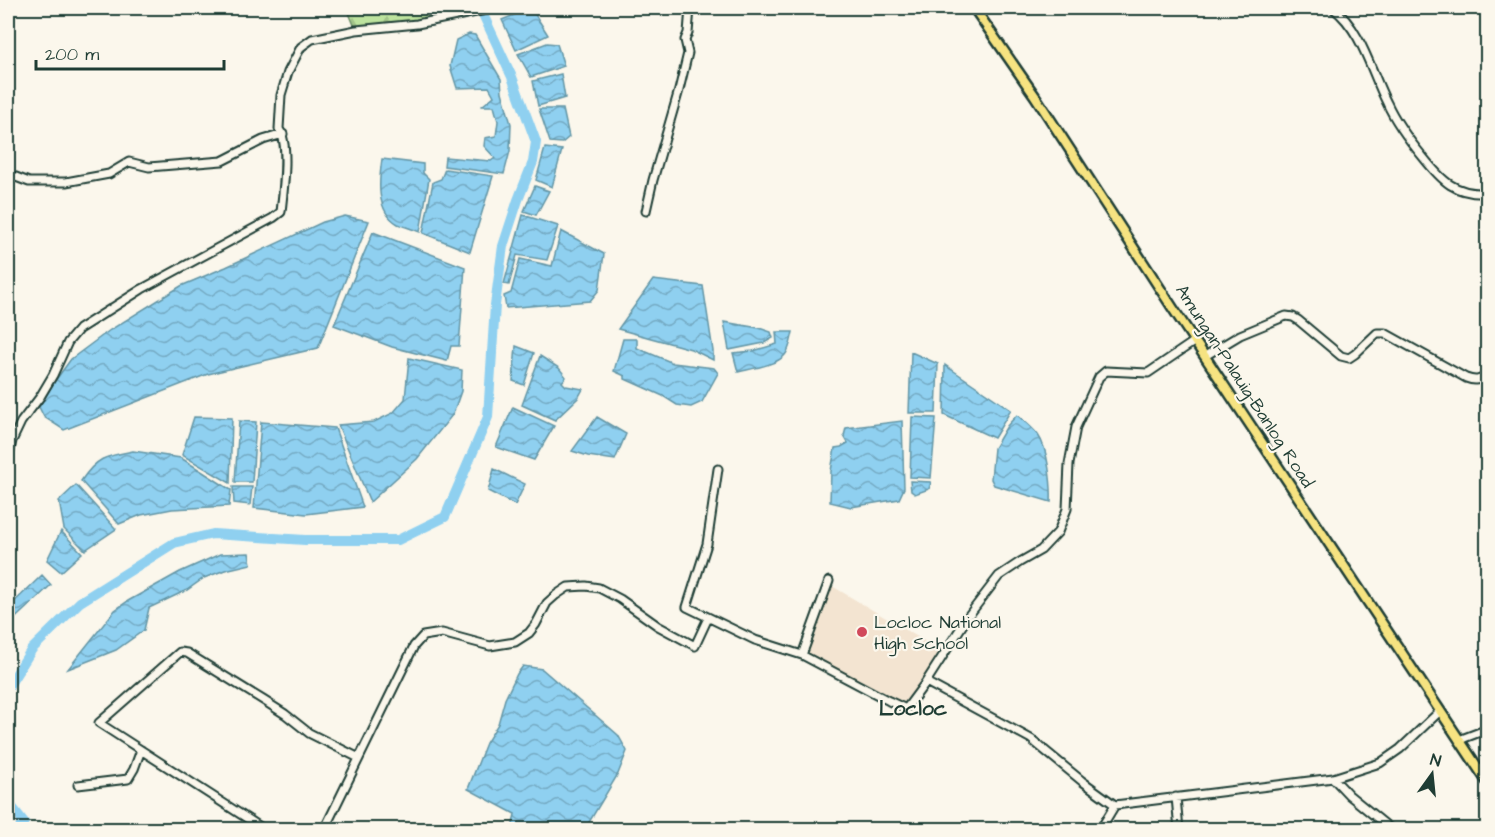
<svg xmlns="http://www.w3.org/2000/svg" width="1495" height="837" viewBox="0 0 1495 837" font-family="'Architects Daughter',sans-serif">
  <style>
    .built { fill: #f3e4d1 }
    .forest { fill: url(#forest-firs); stroke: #6e9069; stroke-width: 1.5 }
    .water { fill: url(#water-waves); stroke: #6295a5; stroke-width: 1.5 }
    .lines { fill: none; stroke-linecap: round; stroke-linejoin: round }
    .river { stroke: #8fd0f0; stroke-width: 10 }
    .minor-casing { stroke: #1f3d34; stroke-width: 11 }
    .major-casing { stroke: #1f3d34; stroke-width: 13 }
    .minor { stroke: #fbf7ec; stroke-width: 7 }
    .major { stroke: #f6e381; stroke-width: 8 }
    .poi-dot { fill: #d1495b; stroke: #fbf7ec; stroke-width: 2 }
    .labels { text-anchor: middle; stroke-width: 4.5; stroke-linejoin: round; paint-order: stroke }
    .street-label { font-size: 18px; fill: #1f3d34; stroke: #fbf7ec }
    .poi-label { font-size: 18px; fill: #1f3d34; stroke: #fbf7ec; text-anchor: start }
    .quarter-label { font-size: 21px; font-weight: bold; fill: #1f3d34; stroke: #fbf7ec }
  </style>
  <defs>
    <pattern id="forest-firs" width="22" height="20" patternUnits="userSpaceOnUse" patternTransform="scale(1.5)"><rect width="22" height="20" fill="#bde39e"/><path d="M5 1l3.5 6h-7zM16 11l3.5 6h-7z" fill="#a2c489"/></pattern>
    <pattern id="water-waves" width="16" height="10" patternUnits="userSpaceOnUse" patternTransform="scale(1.5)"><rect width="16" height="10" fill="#8fd0f0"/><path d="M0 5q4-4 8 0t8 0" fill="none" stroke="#74aac3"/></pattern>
  </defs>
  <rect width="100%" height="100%" fill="#fbf7ec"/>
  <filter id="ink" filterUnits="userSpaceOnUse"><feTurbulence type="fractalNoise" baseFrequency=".0167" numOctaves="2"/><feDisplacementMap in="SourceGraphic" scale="12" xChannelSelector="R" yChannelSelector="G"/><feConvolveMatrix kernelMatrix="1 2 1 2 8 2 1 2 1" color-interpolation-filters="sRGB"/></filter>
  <g filter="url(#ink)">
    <!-- built -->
    <path class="built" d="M832,586l111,66 -15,19 -20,31h-10l-91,-48 13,-41z"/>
    <!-- forest -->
    <path class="forest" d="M347,8h133l-17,6 -107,16z"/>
    <!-- water -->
    <path class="water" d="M531,8l17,27 -32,15 -14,-30z
      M469,34l6,1 26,44 1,13 9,32 -1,27 -6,23 -60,-8 1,-9 46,4 4,-3 -11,-12 1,-8 11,-2 2,-15 -4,-15h-12l12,-10 -5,-9 -32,1 -7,-22 6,-26z
      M547,43l10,1 7,22 -33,11 -13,-23z
      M561,74l4,24 -27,8 -5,-25z
      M539,109h24l6,28 -7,6 -12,-1z
      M545,148l17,2 -10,37 -16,-7z
      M382,159l41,5v9l6,6 -9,53c-7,-3 -15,-5 -22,-8 -23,-13 -19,-44 -16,-65z
      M445,169l48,7 -23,76 -47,-19 10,-51 8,-3z
      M535,186l14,5 -13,24 -12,-4z
      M523,215l35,11 -11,34 -30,-5 -8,30 -5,-1z
      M345,216l24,5 -51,127 -110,26 -144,56 -20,-13 -5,-10 16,-26 16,-22 39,-29 71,-44 45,-19 97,-45z
      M561,231l43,23 -5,36 -9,11 -84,7 -2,-12 7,-3 9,-34 32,7z
      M373,232l92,35 -6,79h-8l-4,15 -55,-14 -58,-22z
      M653,280l50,6 10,65v9l-22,-11 -73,-20z
      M724,322l35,6 12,4 2,6 -9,5 -35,7z
      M776,332h17c-2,8 -3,17 -8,23 -8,10 -35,14 -47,17l-5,-19 20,-2 24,-7z
      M623,339h14v9l36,15 41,5 4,5 -16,29 -11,5 -14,-2 -14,-9 -38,-17v-3l-11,-5z
      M516,346l18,7 -10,32 -11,-4z
      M911,352l27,12 -2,49h-27z
      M540,356l19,12 7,9 -4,5 4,4 17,3 -5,9 -23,22 -33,-15z
      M409,358l53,12 -1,21 -8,23 -36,45 -47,43 -32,-77 36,-3 19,-9 12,-14z
      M945,365l66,45 -17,28 -50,-23z
      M513,407l41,19 -20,34 -38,-13z
      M1017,415c7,6 16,13 21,20 10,14 14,50 13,67l-57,-17 -3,-6 3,-31 13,-22z
      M194,417l38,1 -2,65 -48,-28z
      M597,417l29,17 -11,26 -27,-4 -16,-5z
      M912,417l24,1 -5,60 -21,-1z
      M239,421l17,1 -4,60h-17z
      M902,421l2,67 -5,11 -48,8 -21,-5 1,-31 4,-23 6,-1 7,-4 -4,-7 2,-8z
      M261,422l74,6 28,79 -57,7 -52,-6z
      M133,451l48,7 50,32 -2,16 -57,3 -31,6 -22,9 -38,-43c16,-24 25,-25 52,-30z
      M494,469l31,15 -10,21 -27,-14z
      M910,481l21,1 -2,7 -14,5 -4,-3z
      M76,485l40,44 -31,21 -21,-21 -5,-28z
      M233,487h19l-2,18 -16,-2z
      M61,531l21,22 -21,19 -14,-12z
      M249,553l2,11 -26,6 -21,8 -17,12 -38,18 -5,22 -28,20 -48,19 47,-59 13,-9 52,-29 40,-18z
      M42,575l9,10 -43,40v-17z
      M523,666l19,3 76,66 9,16 -9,23 -33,55h-73l3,-15 -47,-25 18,-46 12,-19 7,-25 12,-25z"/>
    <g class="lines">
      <!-- river -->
      <path class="river" d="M8,687l24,-38 48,-47 94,-59 39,-9 92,6h93l47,-23 43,-100 7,-112 8,-59 15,-46 15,-38 3,-20 -24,-65 -32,-69
        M8,802l16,20 -6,8"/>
      <defs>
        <path id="minor" d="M1333,8c29,22 38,64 54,95 9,20 22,37 36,54 19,24 32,38 65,36
          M8,174l21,8h37l43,-8 20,-12 20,5 73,-6 41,-21 20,-6
          M646,211l7,-31 26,-90 9,-37 -3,-13 3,-7 2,-25
          M1195,341l-47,32 -42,-2 -7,6 -23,50 -7,37 -2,45 -9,23 -17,18 -21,12 -21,14 -30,39 -43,67 105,57 51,42 33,24 218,-27 47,-15 20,-14 39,-37
          M1205,356l35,-21 46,-19 7,1 5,3 43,36 8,2 6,-4 22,-21h8l81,45c8,3 14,3 22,-3
          M8,459l4,-18 9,-19 19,-25 13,-22 15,-33 11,-13 63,-40 131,-71 8,-6c2,-19 9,-68 -2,-83l2,-34 7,-23 13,-25 11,-8 44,-9 61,-6 79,-16
          M718,469l-11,75 -20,63 68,33 47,15 87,46 17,8 20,-27
          M802,655l27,-74
          M1459,740l29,-11
          M1333,778l16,17 43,35
          M78,785l50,-6 6,-10 7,-19
          M1176,797l3,33
          M265,830l-166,-107 81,-71 7,1 76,47 22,14 24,19 50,25
          M324,830l90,-184 9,-10 19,-3 48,13 25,-4 14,-9 7,-9 11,-21 9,-8 12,-8 18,-1 13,2 21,11 38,27 37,20 13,-28
          M1100,830l15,-25"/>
        <path id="major" d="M974,8l61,88 139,214 314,473"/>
      </defs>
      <!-- minor casing -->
      <use href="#minor" class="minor-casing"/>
      <!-- major casing -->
      <use href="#major" class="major-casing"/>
      <!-- minor -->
      <use href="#minor" class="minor"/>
      <!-- major -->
      <use href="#major" class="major"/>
    </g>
  </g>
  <!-- markers -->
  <circle class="poi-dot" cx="862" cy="632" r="6"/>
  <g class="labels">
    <!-- street labels -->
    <g class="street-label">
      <text transform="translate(1245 386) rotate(57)" y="6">Amungan-Palauig-Banlog Road</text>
    </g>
    <!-- poi labels -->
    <g class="poi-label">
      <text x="874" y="628">Locloc National<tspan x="874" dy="21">High School</tspan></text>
    </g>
    <!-- quarter labels -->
    <g class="quarter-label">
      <text x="913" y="715">Locloc</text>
    </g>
  </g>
  <!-- margin -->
  <rect width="1495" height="837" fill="none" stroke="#fbf7ec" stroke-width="30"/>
  <rect x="15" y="15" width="1465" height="807" fill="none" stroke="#1f3d34" stroke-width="2" filter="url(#ink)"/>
  <!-- north arrow -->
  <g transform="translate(1432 774) rotate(15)" stroke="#fbf7ec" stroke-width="4.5" paint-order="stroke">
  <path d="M0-4.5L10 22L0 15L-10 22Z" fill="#1f3d34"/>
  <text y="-9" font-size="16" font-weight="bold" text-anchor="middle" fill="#1f3d34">N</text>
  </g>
  <!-- scale -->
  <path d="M36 60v9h188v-9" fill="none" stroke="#1f3d34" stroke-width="3"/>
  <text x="45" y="60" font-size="18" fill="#1f3d34" stroke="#fbf7ec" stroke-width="4.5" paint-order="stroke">200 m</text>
</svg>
